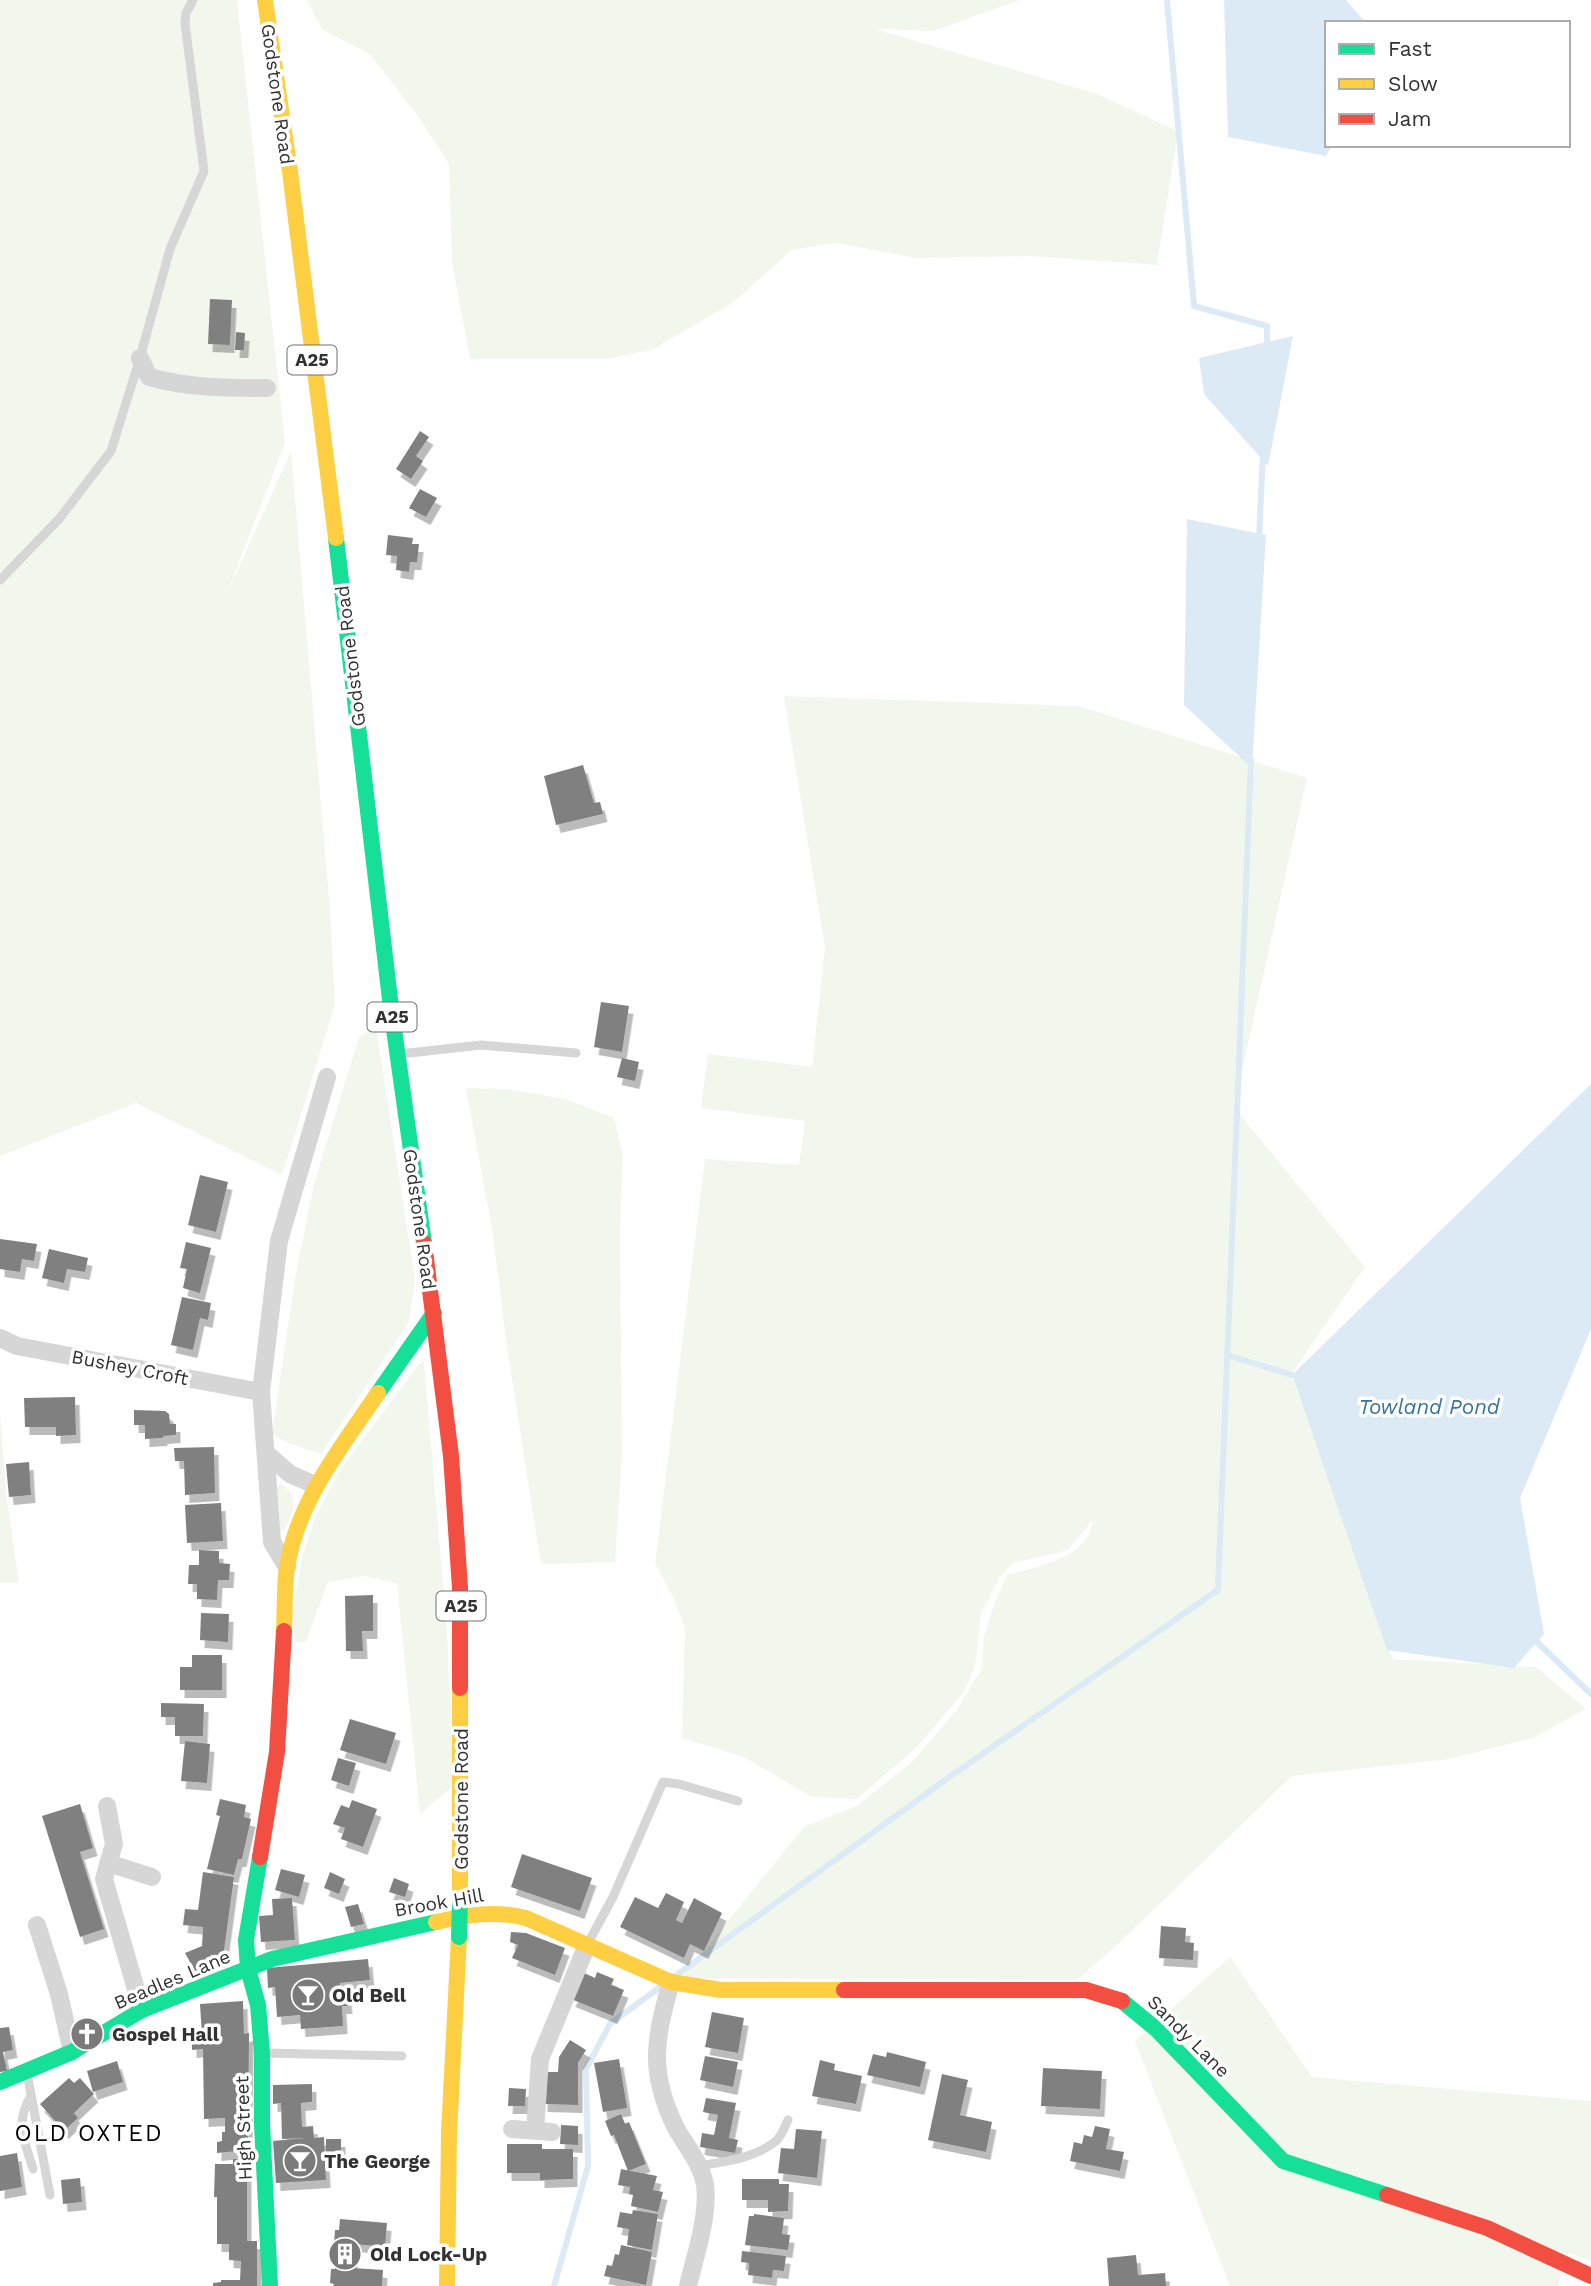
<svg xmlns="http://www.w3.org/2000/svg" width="1591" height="2286" viewBox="0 0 1591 2286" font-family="'Work Sans',sans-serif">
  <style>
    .green { fill: #f2f7ee }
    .water { fill: #dbeaf4 }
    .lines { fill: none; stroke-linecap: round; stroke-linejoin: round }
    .stream { stroke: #dbeaf4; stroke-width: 6 }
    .building { fill: #808080; filter: url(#shadow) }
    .lane { stroke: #d6d6d6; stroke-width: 9 }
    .street { stroke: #d6d6d6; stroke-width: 18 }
    .fast { stroke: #16e098; stroke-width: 16 }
    .slow { stroke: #ffcf43; stroke-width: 16 }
    .jam { stroke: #f24e42; stroke-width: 16 }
    .fast-bridge { stroke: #16e098; stroke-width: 16 }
    .labels { text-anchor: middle; stroke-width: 7; stroke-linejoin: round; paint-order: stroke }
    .shield { fill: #fff; stroke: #707070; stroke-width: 2 }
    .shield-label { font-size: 18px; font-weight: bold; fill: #323232 }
    .street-label { font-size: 19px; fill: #323232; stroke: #fff }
    .poi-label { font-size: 19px; font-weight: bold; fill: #323232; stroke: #fff; text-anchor: start }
    .water-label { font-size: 21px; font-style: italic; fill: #37749d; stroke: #fff }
    .quarter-label { font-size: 23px; letter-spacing: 2px; fill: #000; stroke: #fff }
  </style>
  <defs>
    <filter id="shadow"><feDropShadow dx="4.5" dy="8" stdDeviation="0" flood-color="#0004"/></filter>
  </defs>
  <rect width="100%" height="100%" fill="#fff"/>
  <!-- green -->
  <path class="green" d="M0,0h237l48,443 -59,153 65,-145 39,459 5,95 -53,170 -146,-72 -136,53z
    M307,0h713l-87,31 -58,-2 222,65 81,37 -21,134 -128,-9 -113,2 -79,-15 -45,7 -60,53 -80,47 -45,9h-137l-18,-97 -3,-98 -29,-45 -50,-65 -48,-24z
    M784,696l294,10 229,72 -73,329 131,160 -74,108 102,284 143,8 50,42 -53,29 -83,21 -158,17 -174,168 -41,36 -395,-2 122,-151 53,-21 55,-44 44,-51 26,-43 2,-31 9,-30 14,-32c31,-9 81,-16 86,-55l-25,30 -55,13 -14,15 -18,35 -6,53 -11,26 -48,56 -59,51 -45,-2 -68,-40 -62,-19 3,-110 -11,-29 -19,-36 50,-404 94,6 6,-44 -104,-13 7,-54 104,13 13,-119z
    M376,1027l39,253 -6,42 -88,132 -33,-11 -16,-9 24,-162 18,-88 45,-147z
    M466,1088l41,1 58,10 49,19 9,37 -3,74 2,227 -7,106 -74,2 -34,-217 -14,-112z
    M422,1360l2,2 23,268 7,155 -34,29 -23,-231 -32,-7 -37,6 -22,60h-11l-3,-26 10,-59 13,-39 23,-45z
    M0,1410l6,82 13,91h-19z
    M281,1484c20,11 12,34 1,48l-3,-1 -3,-44z
    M1230,1957l82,120 279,24v160l-22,-8 -11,33h-328l-95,-245z"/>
  <!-- water -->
  <path class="water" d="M1224,0h122l20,23h-39v122h5l-6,11 -98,-19z
    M1293,336l-25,130 -64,-72 -5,-36z
    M1187,519l79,16 -14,233 -68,-63z
    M1591,1084v245l-71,169 24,136 -30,34 -127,-18 -95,-275z"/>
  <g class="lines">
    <!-- stream -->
    <path class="stream" d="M1167,0l27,306 73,20v24
      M1259,539l4,-87
      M1227,1355l65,20
      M1537,1642l54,52
      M678,1974l270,-196 270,-188 33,-830
      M554,2286l34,-120 -2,-97 24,-45 50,-37"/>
  </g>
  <!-- building -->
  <path class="building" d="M210,299l22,1 -2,45 -22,-1z
    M236,332l9,1 -1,17h-9z
    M420,431l9,6 -13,19 7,5 -12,18 -15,-10z
    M420,489l17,9 -11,19 -17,-9z
    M388,535l25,3 -1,6h7l-2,18h-7l-1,10 -13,-2 1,-14 -11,-1z
    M583,765l11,38 6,-1 3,12 -47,11 -12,-49z
    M601,1002l28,4 -7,46 -28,-5z
    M622,1058l17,4 -4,19 -18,-4z
    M200,1175l28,7 -12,50 -28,-7z
    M0,1239l37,5 -3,17 -12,-2 -2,13 -20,-3z
    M186,1242l25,6 -11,45 -17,-5 4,-19 -7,-1z
    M49,1249l39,9 -3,14 -18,-3 -3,14 -22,-5z
    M182,1297l29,6 -3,17 -8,-2 -7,32 -22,-5z
    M75,1397l1,38 -20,1v-9h-31l-1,-29z
    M134,1410l31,1 4,3 1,10h6v11l-13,1v2l-18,1v-14h-11z
    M214,1447l1,46 -30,2 -1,-34h-9l-1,-13z
    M29,1462l2,33 -22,2 -3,-33z
    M221,1503l2,38 -36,2 -2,-38z
    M199,1550l20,1v12l11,1 -1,16h-11l-1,20 -20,-1v-15h-9l1,-19h10z
    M373,1595v36h-11l1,20h-17l-1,-55z
    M201,1613l28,1 -1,28 -28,-2z
    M192,1655h30v35h-42v-23h12z
    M161,1703l43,1 -1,32h-28v-19h-14z
    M350,1719l46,14 -10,31 -46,-14z
    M185,1741l25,3 -3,39 -26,-2z
    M338,1758l18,5 -7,23 -18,-6z
    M220,1799l26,6 -2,12 7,2 -9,40h-4l-4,16 -27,-6 13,-53 -4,-1z
    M352,1800l25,9 -14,38 -22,-8 4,-11 -12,-4 8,-19 8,3z
    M80,1804l13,44 -13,4 24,77 -24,8 -38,-121z
    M522,1854l70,24 -12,33 -69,-24z
    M281,1869l24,6 -6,22 -24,-7z
    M203,1872l31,5 -11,81 -28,13 -10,-18 17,-7 1,-19 -20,-2 2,-16 13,1z
    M330,1872l15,7 -6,15 -15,-6z
    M394,1878l15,6 -4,13 -16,-5z
    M666,1893l18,9 -8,18 6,3 12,-25 28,15 -18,38 -14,-7 -6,14 -64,-31 15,-30 23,11z
    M292,1898l3,42 -34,2 -2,-26 14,-1 -1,-16z
    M358,1904l6,20 -13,3 -6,-20z
    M1161,1926l25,2 -1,14 9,1 -1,17 -34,-2z
    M511,1932l15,1 39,15 -10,27 -43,-17 6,-13 -8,-3z
    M368,1959l2,21 -30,3 1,15 6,-1 1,9h-6l1,20 -42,3 -1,-14 -23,2 -2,-30 -7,1 -1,-20z
    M582,1972l13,6 2,-6 17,7 -3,6 13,5 -11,26 -42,-17z
    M243,2001l1,33 5,-1 -1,117 -31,3v-11l5,-1v-9h3v-14l-21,1 -1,-70 -11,1v-14h10l-2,-32z
    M712,2012l32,6 -6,35 -33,-6z
    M9,2027l4,23 -10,2 4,19 -7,1v-44z
    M570,2040l16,10 -8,13v42l-35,-1 1,-32h14l1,-15z
    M887,2052l39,10 -6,25 -53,-12 6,-21 13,3z
    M705,2056l33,6 -5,25 -33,-7z
    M619,2059l8,49 -24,4 -9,-49z
    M820,2060l15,4 -1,6 28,6 -6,28 -44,-8z
    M117,2061l6,21 -30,10 -6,-21z
    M1043,2068l59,3 -2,38 -59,-3z
    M942,2074l26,6 -8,35 32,7 -6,30 -58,-12z
    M69,2078l5,5 6,-5 14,16 -20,19 4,5 -14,13 -24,-27z
    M312,2084v18l-11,1 1,24 11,-1 1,12 10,-1 2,43 -50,3 -3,-42 33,-3 -24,1 -1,-36 -8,1v-19z
    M509,2088l17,1 -1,17h-17z
    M706,2098l30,5 -7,35 9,2 -3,13 -35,-6 2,-14 12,2 4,-20 -15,-3z
    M621,2114l4,10 4,-2 17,42 -18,7 -14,-36 -3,1 -6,-15z
    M561,2125l17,1v19l-18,-1z
    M1095,2126l15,3 -4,20 18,3 -4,19 -50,-10 4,-19 8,2 2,-9 8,2z
    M796,2129l26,2 -5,47 -39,-5 3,-25 13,1z
    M326,2139h15v15h-15z
    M507,2144h35v5h31v30l-33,1v-7h-33z
    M17,2153l5,34 -22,4v-35z
    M247,2158v83h10v45h-44v-3l8,-1v-2h19l1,-19 -12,-1v-16h-12v-47h-3l1,-33h18v-5z
    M621,2169l36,7 -4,14 10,2 -5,20 -27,-6 2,-11 -4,-1 1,-7 -12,-2z
    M80,2178l2,24 -19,2 -2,-24z
    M742,2179h37v5h10l-1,27 -20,1v-12h-26z
    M633,2210l25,4 -6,36 -25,-5 2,-16 -12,-2 3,-15 12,2z
    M754,2214l30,4 -2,16 8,1 -2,15 -43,-5 4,-29h5z
    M340,2219l47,4 -2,24 -31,-3 -1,17v7l30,2 -1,16h-49l1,-2 -4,-1 1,-14h4l2,-26h-3l1,-13h4z
    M621,2245l31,7 -6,33 -42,-9 3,-11 5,1 3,-12 4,1z
    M742,2251l44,5 -2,15 -11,-1 -1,8 -24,-3 1,-12 -8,-1z
    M1136,2255l2,20 27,-2 1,13h-57l-2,-28z"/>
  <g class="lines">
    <!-- lane -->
    <path class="lane" d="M0,580l59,-61 52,-68 29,-93 30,-109 34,-78 -19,-148 1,-10 7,-13
      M400,1054l81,-9 95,8
      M588,1943l25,-46 50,-115 16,2 59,17
      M264,2053l138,3
      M27,2073l23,122
      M31,2096c-17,27 -6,46 2,73
      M698,2166c25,-4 59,-8 79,-26 5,-5 8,-14 11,-20"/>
    <!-- street -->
    <path class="street" d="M140,358l9,19c39,11 78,11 118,11
      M0,1338l17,8 244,46
      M267,1454l23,20 25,11
      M287,1567l-15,-25 -11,-150 18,-151 48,-164
      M107,1806l7,38 -10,35 38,131
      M108,1863l44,14
      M37,1925l22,69 13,58
      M671,1982c-16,57 -23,90 5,146 10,18 26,37 29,57 4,31 -10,71 -17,101
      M512,2129l40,3
      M535,2131l5,-72 47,-114"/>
    <!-- fast -->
    <path class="fast" d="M336,538l55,470 33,235
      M378,1393l56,-80
      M260,1857l-14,83 2,29 10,36 4,48v71l8,162
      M1122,2001l34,28 127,132 104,34
      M0,2082l72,-30 70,-42 130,-51 164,-37"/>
    <!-- slow -->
    <path class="slow" d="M265,0l25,172 46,366
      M284,1631c1,-21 0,-43 3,-64 11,-67 54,-119 91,-174
      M460,1688v213
      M436,1922c31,-7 58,-12 90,-4l145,64 50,8h123
      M447,2286l2,-153 10,-196"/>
    <!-- jam -->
    <path class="jam" d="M424,1243l27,213 9,132v100
      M260,1857l17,-105 7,-121
      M844,1990h242l36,11
      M1387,2195l100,33 104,48"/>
    <!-- fast-bridge -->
    <path class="fast-bridge" d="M459,1937l1,-36"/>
  </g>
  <!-- icons -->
  <defs>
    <symbol id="bar-disc" viewBox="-11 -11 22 22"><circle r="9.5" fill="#7a7a7a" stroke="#fff"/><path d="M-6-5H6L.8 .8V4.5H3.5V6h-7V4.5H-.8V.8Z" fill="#fff"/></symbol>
    <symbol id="church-disc" viewBox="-11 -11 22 22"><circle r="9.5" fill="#7a7a7a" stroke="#fff"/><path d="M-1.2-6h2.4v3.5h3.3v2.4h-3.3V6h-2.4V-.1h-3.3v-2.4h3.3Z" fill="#fff"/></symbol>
    <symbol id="building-disc" viewBox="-11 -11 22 22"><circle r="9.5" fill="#7a7a7a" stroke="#fff"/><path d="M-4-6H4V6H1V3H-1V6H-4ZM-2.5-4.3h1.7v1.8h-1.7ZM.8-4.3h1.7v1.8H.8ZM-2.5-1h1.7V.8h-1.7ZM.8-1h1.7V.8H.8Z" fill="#fff"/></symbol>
  </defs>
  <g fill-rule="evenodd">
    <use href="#bar-disc" x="289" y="1976" width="38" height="38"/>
    <use href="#church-disc" x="68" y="2015" width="38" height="38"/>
    <use href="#bar-disc" x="281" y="2142" width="38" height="38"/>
    <use href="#building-disc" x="326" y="2235" width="38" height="38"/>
  </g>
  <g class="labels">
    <!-- shield labels -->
    <g class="shield">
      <rect x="287.5" y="345.5" width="49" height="29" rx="5"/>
      <rect x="367.5" y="1002.5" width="49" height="29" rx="5"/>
      <rect x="436.5" y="1591.5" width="49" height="29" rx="5"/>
    </g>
    <g class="shield-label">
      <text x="312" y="366">A25</text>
      <text x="392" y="1023">A25</text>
      <text x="461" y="1612">A25</text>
    </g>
    <!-- street labels -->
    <g class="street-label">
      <text transform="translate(278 94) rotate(82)" y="7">Godstone Road</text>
      <text transform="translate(350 656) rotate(-97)" y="7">Godstone Road</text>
      <text transform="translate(420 1219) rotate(82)" y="7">Godstone Road</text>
      <text transform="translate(130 1367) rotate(11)" y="7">Bushey Croft</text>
      <text transform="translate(461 1799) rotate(-90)" y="7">Godstone Road</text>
      <text transform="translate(439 1902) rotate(-10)" y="7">Brook Hill</text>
      <text transform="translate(172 1979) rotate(-23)" y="7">Beadles Lane</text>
      <text transform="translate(1189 2036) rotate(45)" y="7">Sandy Lane</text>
      <text transform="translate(243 2128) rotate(-92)" y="7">High Street</text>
    </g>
    <!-- poi labels -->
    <g class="poi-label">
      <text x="332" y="2002">Old Bell</text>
      <text x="112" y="2041">Gospel Hall</text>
      <text x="324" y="2168">The George</text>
      <text x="370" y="2261">Old Lock-Up</text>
    </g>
    <!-- water labels -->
    <g class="water-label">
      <text x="1429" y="1414">Towland Pond</text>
    </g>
    <!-- quarter labels -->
    <g class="quarter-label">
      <text x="89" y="2141">OLD OXTED</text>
    </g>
  </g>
  <!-- legend -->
  <rect x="1325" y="21" width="245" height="126" fill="#ffffff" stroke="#adadad" stroke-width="2"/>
  <rect x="1339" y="44" width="35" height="10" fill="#16e098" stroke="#adadad" stroke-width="2"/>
  <text x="1388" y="56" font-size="21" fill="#323232">Fast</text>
  <rect x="1339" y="79" width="35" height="10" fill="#ffcf43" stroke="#adadad" stroke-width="2"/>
  <text x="1388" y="91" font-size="21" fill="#323232">Slow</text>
  <rect x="1339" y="114" width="35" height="10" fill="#f24e42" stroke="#adadad" stroke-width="2"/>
  <text x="1388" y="126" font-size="21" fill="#323232">Jam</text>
</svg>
